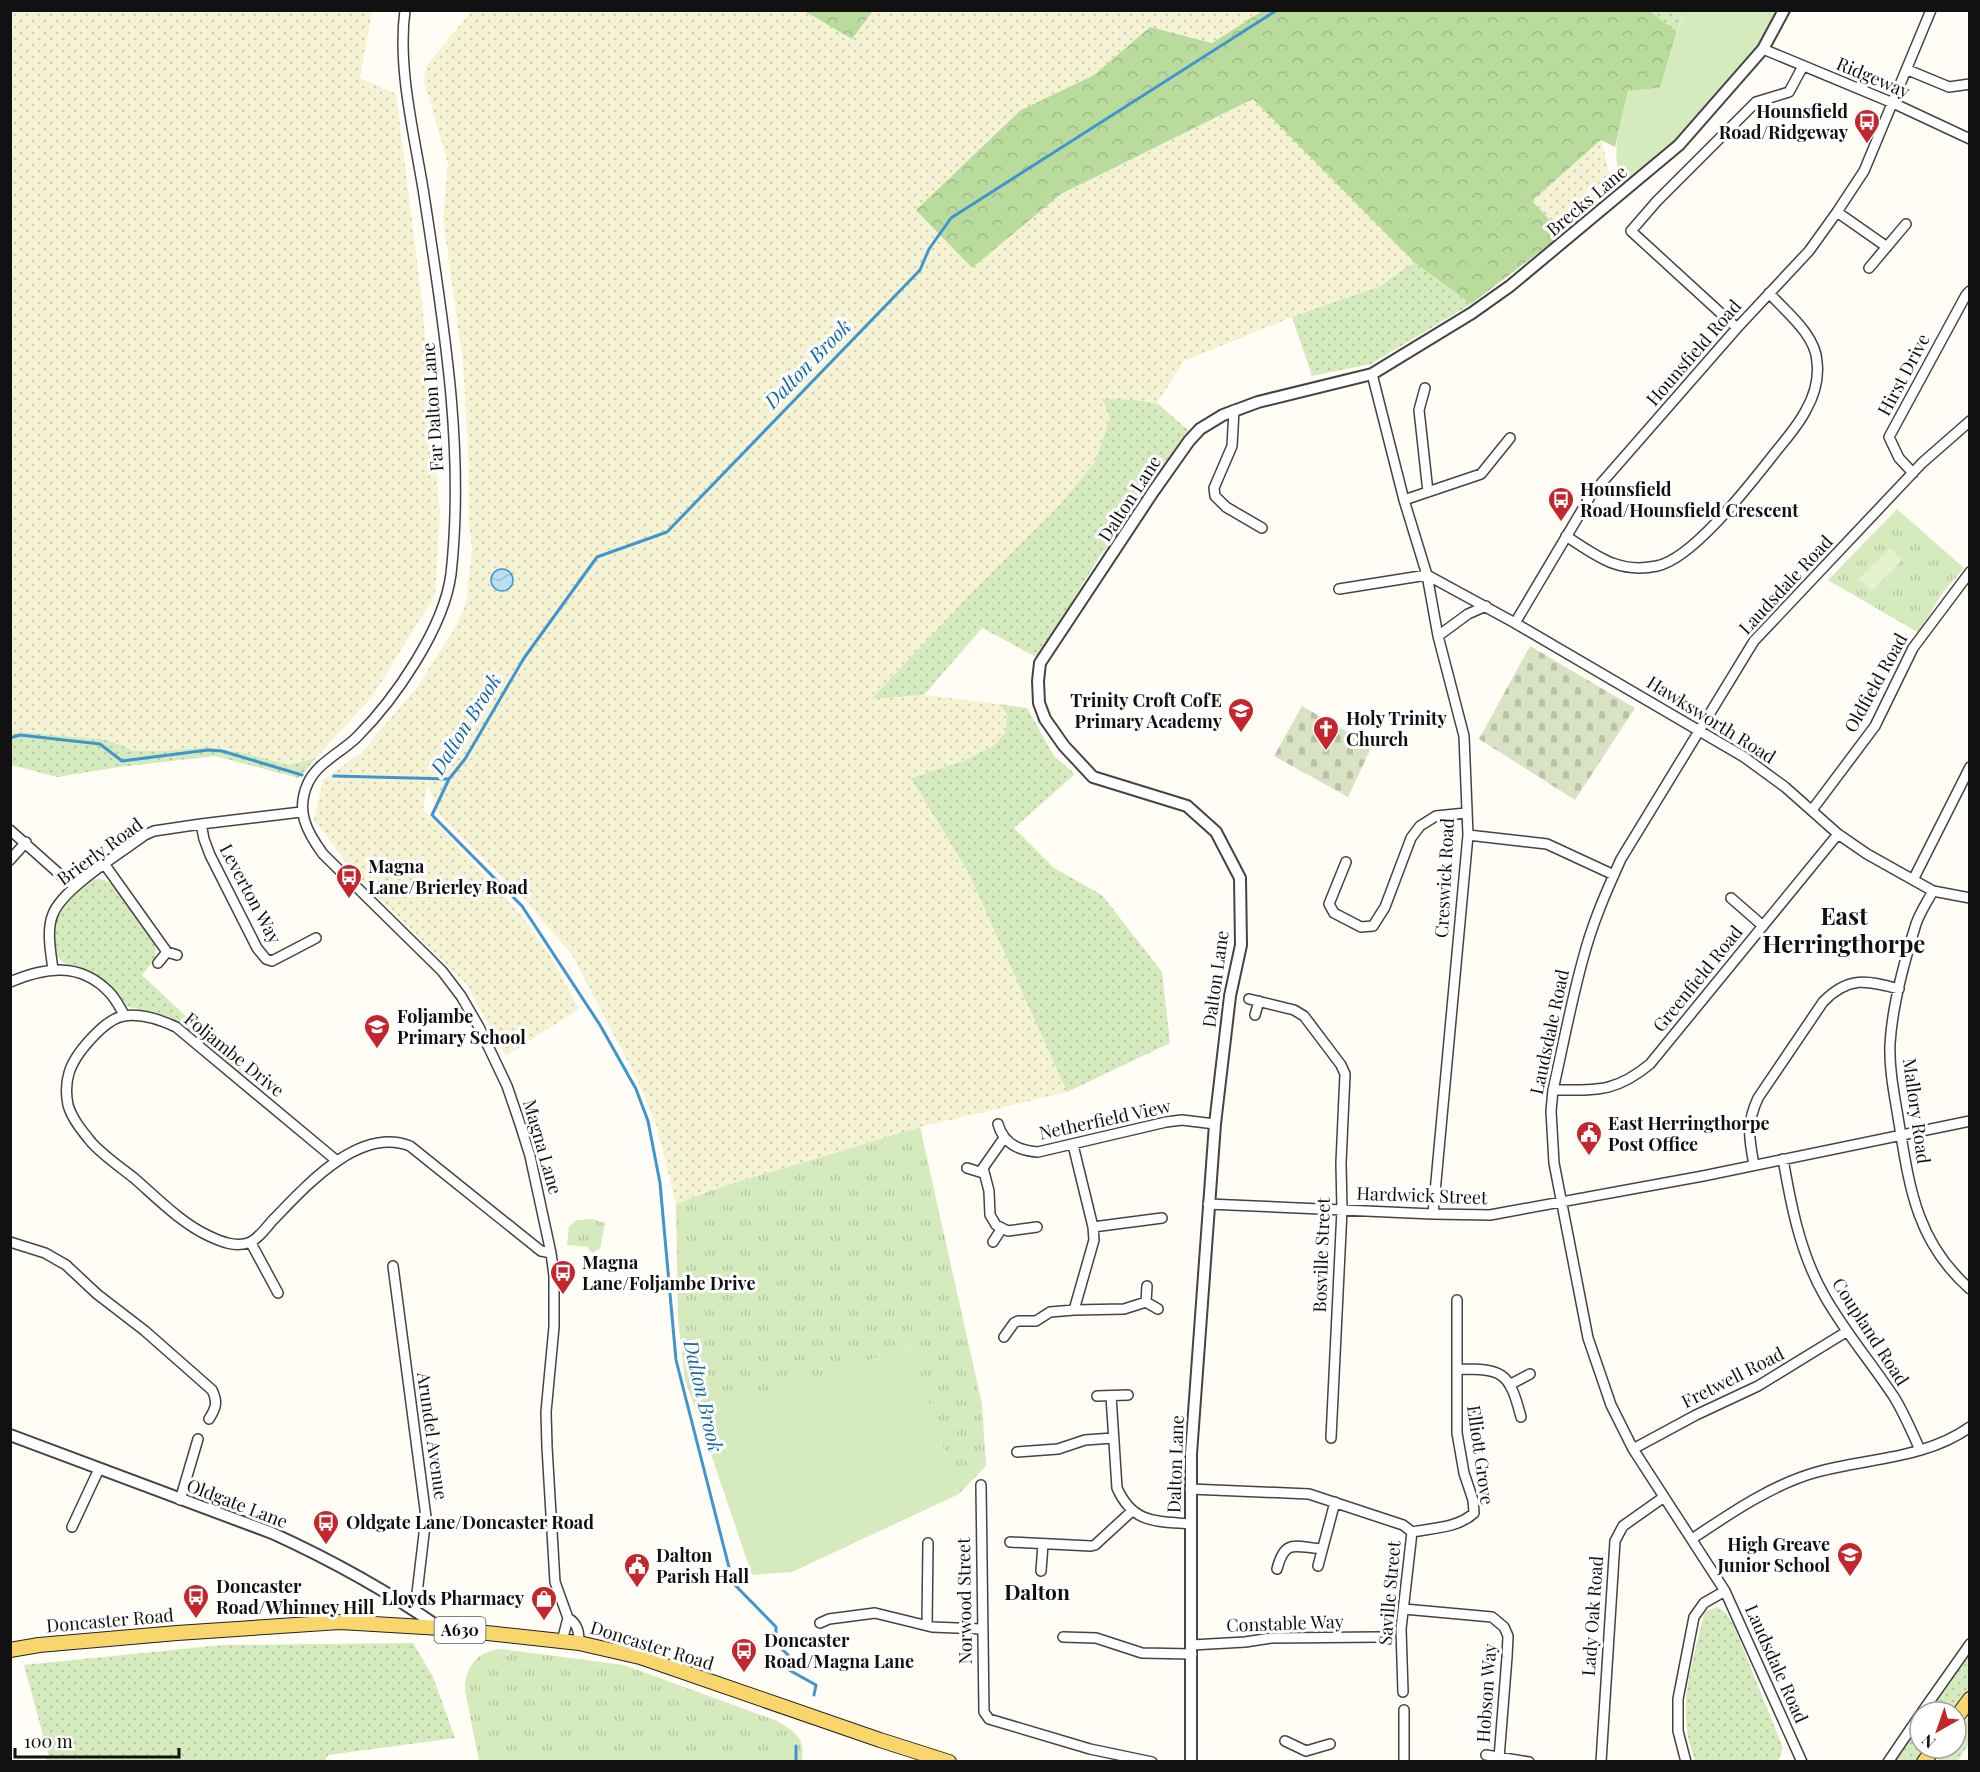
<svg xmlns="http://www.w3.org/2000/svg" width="1980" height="1772" viewBox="0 0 1980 1772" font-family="'Playfair Display',serif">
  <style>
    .farmland { fill: url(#farmland-dots) }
    .grass { fill: url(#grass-dots) }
    .forest { fill: url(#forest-crowns) }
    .cemetery { fill: url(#cemetery-stones) }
    .park { fill: url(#park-tufts) }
    .garden { fill: #d5ebbd }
    .pitch { fill: #e6f2cf }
    .water { fill: url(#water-waves); stroke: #3f96cf; stroke-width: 1.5 }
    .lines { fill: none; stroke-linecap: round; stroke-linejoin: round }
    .stream { stroke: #3f96cf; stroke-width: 3 }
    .minor-casing { stroke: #444; stroke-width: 12 }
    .tertiary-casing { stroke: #444; stroke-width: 14 }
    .primary-casing { stroke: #222; stroke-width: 16 }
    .minor { stroke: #fff; stroke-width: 9 }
    .tertiary { stroke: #fff; stroke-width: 10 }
    .primary { stroke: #f9d66b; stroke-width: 14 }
    .labels { text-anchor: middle; stroke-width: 6; stroke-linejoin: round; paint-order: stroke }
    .shield { fill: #fff; stroke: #585858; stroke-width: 1.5 }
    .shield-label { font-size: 16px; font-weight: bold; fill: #111 }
    .street-label { font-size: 18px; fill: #111; stroke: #fff }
    .poi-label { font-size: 18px; font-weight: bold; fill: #111; stroke: #fff; text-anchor: start }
    .water-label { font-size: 20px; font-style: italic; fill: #1768a6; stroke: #fff }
    .quarter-label { font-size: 21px; font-weight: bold; fill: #111; stroke: #fff }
    .district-label { font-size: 24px; font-weight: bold; fill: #111; stroke: #fff }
  </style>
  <defs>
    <pattern id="farmland-dots" width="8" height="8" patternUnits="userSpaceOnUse" patternTransform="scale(1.5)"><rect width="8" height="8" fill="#f6f3d4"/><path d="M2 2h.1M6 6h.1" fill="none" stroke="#d2cfb5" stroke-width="1.8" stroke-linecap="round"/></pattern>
    <pattern id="grass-dots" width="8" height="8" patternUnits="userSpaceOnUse" patternTransform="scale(1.5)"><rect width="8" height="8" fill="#d5ebbd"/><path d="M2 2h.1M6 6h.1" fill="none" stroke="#b6c8a1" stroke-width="1.8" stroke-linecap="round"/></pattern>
    <pattern id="forest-crowns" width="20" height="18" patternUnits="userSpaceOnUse" patternTransform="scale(1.5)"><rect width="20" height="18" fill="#b9dc9c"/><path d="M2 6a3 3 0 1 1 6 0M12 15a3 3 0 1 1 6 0" fill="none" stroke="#9ebc85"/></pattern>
    <pattern id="cemetery-stones" width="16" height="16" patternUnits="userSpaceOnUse" patternTransform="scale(1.5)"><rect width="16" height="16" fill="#d9e3c4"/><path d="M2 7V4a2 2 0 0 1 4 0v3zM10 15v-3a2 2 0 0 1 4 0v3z" fill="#b9c2a7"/></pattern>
    <pattern id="park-tufts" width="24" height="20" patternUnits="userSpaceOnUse" patternTransform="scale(1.5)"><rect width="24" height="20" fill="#d5ebbd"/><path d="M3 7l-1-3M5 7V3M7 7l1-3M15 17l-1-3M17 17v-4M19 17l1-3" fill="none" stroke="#b6c8a1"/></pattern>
    <pattern id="water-waves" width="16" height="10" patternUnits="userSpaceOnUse" patternTransform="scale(1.5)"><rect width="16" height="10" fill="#b9e0f7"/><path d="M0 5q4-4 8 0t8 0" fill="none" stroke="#9ebfd3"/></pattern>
  </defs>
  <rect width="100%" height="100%" fill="#fffdf5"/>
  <!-- farmland -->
  <path class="farmland" d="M11,11h361l-12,67 36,16 26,207 18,211 -5,83 -63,102 -56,61 -27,7 -44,-12 -39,-6 -41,4h-30l-27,-11 -86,-8 -11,1z
    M472,11h332l48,28 21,-28h389l-50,32 -62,-16 -56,48 -73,35 -49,158 89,-74 192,-95 161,163 -34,24 -88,31 -108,44 -27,42 -22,-3h-33l8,18 -15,44 -40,48 -183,188 52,-3 75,9 8,10 -1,17 -11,14 -30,15 -53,18 56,94 99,220 -147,35 -199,60 -45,17 -19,-77 -18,-44 -67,-128 -47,-55 -86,-85 -11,-31 -5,25 95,102 33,46 28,52 -73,47 -39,-71 -112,-111 -41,-54 9,-40 39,-28 56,-66 37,-58 11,-25 6,-52 -3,-29 -1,-77 -5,-81 -20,-146 5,-54 -24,-83 2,-15z
    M1602,140l8,38 -17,33 -30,23 -31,-33z"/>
  <!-- grass -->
  <path class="grass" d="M1648,11h36l-7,21z
    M1414,262l57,42 -100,60 -59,12 -20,-59 88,-31z
    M1102,399l33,1 22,3 33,29 -74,105 -15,17 -63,104 -56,-30 -58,67 -53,4 95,-100 89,-89 40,-48 15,-44z
    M999,704l28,4 27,48 21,18 -61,54 40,40 48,27 60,77 8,71 -103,49 -99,-220 -57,-94 54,-18 30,-15 11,-14 1,-17z
    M22,732l86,8 27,11h30l41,-4 39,6 44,12 27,-7 -17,20 -84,-22 -95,11 -63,10 -46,-12v-32z
    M95,879l10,1 6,4 43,59c6,14 -4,22 -12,32l103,97 -3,3 -72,-58 -44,-11c-12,-14 -19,-27 -37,-35 -8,-4 -19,-4 -26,-9 -7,-5 -9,-13 -9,-21 0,-32 14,-47 41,-62z
    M1717,1607l9,6 8,13 49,122 -4,11 -3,2h-81c-3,-10 -7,-21 -8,-32 -6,-34 9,-83 18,-117z
    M413,1643l20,34 22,61 -127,17 -3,6h-281l5,-4 -25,-92 198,-20z
    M1969,1654v39l-14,19h-28z
    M1969,1713v31l-11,16 -22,1 8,-13h12v-17z
    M1920,1722v26h9l-10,13 -27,1z"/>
  <!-- forest -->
  <path class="forest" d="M1648,10l29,22 -17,56 -32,3 -13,56 -14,-7 -69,61 31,33 -92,70 -57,-42 -161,-163 -192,95 -89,74 -56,-58 105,-100 73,-35 56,-48 62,16 50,-32z
    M804,11h69l-21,28z"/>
  <!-- cemetery -->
  <path class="cemetery" d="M1530,646l105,62 -60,92 -96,-61z
    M1302,706l70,40 -24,51 -74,-41z"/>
  <!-- park -->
  <path class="park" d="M1897,509l67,59 -23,27 -22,38 -91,-53z
    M920,1127l62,277 4,62 -27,28 -49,-147 -212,69 -13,-36 -7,-60 -2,-116 45,-17z
    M592,1219l13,4 -5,26 -8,4 -5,-6 -20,-2 2,-19 8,-6z
    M501,1649l123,16 153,56c19,11 28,17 25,40h-323l-14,-71c0,-24 13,-39 36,-41z"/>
  <!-- garden -->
  <path class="garden" d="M1684,11h95l-29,46 -78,87 -42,39 -7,-1c-15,-28 -1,-62 5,-91l32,-3z
    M910,1347l49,147 -167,78 -40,3 -54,-159z"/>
  <!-- pitch -->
  <path class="pitch" d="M1890,548l12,12 -30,31 -13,-12z"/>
  <!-- water -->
  <path class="water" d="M491 580a11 11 0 1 1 22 0a11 11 0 1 1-22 0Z"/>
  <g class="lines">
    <!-- stream -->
    <path class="stream" d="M10,738l10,-3 80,9 22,17 86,-11 14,1 80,24
      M334,776l115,3
      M814,1695l2,-10 -27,-15v-14l-13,-13v-16l-43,-44 -57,-223 -16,-177 -12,-62 -12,-32 -36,-64 -78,-119 -90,-91 17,-36 16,-20 59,-101 73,-101 70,-25 253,-262 9,-21 22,-31 326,-208
      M796,1762v-16"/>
    <defs>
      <path id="minor" d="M405,10c-8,59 10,127 19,185 19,125 41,252 27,379 -7,54 -56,125 -94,163 -15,15 -40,26 -49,46 -13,28 -1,49 15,71l119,117 19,25 18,31 28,59 13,38 10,32 21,97 3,23v51l-8,85 1,35 8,135 13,36c10,6 11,14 11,25
        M1763,49l130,54 77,36
        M1908,70l41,17 21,-3
        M1837,212l50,35
        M1869,268l37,-44
        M1737,328l-106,-97 26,-30 99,-99 33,-10 14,-26
        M1372,374l32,126 23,75 11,61 26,100 4,99 -35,379
        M1425,388l-6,22 9,82
        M1234,410l-2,36 -18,42 1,8 11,11 36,21
        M1913,473l-14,-15 -10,-21 77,-142 4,-4
        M1404,500l77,-26 29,-36
        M1566,536c31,20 52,38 91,30 36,-7 94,-83 117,-112 11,-14 24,-28 32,-44 8,-14 13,-31 11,-48 -1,-27 -31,-50 -48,-69
        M1339,589l88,-14 88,48 229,134 41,30 53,47 29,20 66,37 37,7
        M1515,623l76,-128 146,-167 72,-77 28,-39 27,-41 67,-161
        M1438,636l30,-22 18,-8
        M1812,810l63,-84 38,-78 57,-76
        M201,824l3,15 6,16 47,93 9,11 6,2 44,-23
        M10,830l64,57
        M1468,835l79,9 67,31
        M10,860l16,-18
        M1346,862l-17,42 5,9 27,14 12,-1 12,-19 26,-69 9,-12 16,-10 30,-3
        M105,865l62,87
        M1913,880l57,-113
        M1933,891c-6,11 -13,21 -17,33 -11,35 -24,84 -26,120 -1,24 4,49 8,73 11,67 17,124 72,172
        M1731,898l32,28
        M158,963l9,-11 10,3
        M53,970c-2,-17 -7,-40 0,-56 10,-26 69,-62 92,-79l9,-4 47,-7 100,-12
        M10,982c36,-15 70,-20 99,10 7,7 11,16 16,24
        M1249,999l45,11 10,6 37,49 4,9 -4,89 1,47 -11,228
        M1255,1015l4,-14
        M1553,1090c43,0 62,3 97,-26l188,-230
        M998,1124c5,19 21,27 40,28l128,-30 16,-2 33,4
        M1004,1138l-21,30 6,23 1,24 6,10 12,6 29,-4
        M1073,1145l20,82 1,13 -20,70
        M1783,1159c8,46 17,94 41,136 20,36 47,67 70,102 10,16 18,35 26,53
        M337,1161l-161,-134c-15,-7 -35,-14 -52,-11 -20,3 -50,39 -55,57 -3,10 -3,22 -1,32 4,14 15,27 24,38 12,13 28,24 42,35 23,20 47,45 75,58 13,6 25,11 39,7 10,-3 19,-17 26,-24 32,-33 85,-93 136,-73l131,105 10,2
        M1754,1165c-5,-27 -8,-41 4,-67l65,-96c25,-26 44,-22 76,-13
        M967,1168l16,5
        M1208,1204l225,10 57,1 213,-39 267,-55
        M1093,1227l69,-9
        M10,1242l35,11 21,12 31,29 48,37 67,59c6,12 4,18 -3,29
        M993,1242l9,-14
        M251,1243l27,50
        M393,1266l33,251 -11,93
        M1147,1286l-1,16 12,7
        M1004,1337l10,-14 4,-2h18l14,-9 24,-2 50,-1 22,-7
        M1457,1369c46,0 52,2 64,48
        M1511,1384l19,-10
        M1097,1396l31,-1
        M1111,1396l6,92c16,36 39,33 74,36
        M1633,1449l63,-34 62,-29 88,-54
        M1017,1452l41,-3 27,-9 28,-2
        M981,1485l3,227 5,7 101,30 62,13
        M1190,1489l119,5 94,31 9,7
        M180,1500l18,-61
        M72,1527l27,-58
        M1412,1532c21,-4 46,-4 62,-19l-1,-13 -9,-27 -7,-40v-133
        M1692,1539c37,-25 81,-55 125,-67 51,-14 108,-13 153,-45
        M1010,1542l81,4 4,-1 37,-34
        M1318,1566l17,-64
        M1277,1569c8,-31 18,-22 45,-20
        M1041,1571l2,-27
        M1404,1609l88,8 12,10 4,9 -1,21 -8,101
        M820,1623l9,-4 46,-6 57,14 49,2
        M927,1625l1,-82
        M1063,1637l33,1 46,15 50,1
        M562,1641l6,-23
        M1192,1645l53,-3 26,-4 108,-1
        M1403,1692l-2,-63 11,-97
        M1922,1712l48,-68
        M1285,1741l21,10 24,-7
        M1486,1755l43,7
        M1404,1762v-52
        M1601,1762l14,-221 8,-15 41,-29
        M1686,1762l-8,-31v-32l16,-82 10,-14 21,-12
        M1802,1762l-77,-171 -92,-142 -22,-44 -23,-67 -34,-175 -3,-52 2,-21c10,-44 18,-88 30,-131 9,-35 23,-67 38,-100l133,-218 168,-178 48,-42
        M1888,1762l32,-47"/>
      <path id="tertiary" d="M10,1435l262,98c57,26 117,59 168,95
        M1191,1762v-308l24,-330 15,-128 11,-51 -1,-67 -24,-46 -29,-26 -94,-29 -29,-31 -19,-27 -6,-16 -1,-22 2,-18 113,-171 36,-51 11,-12 23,-14 35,-13 114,-28 100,-61 38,-27 169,-141 84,-96 21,-39"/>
      <path id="primary" d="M10,1650l29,-5 138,-12 163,-11 101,6 138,15 61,14 240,83 69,22
        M1956,1718l14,-19
        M1924,1762l10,-14"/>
    </defs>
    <!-- minor casing -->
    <use href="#minor" class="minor-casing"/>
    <!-- tertiary casing -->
    <use href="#tertiary" class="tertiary-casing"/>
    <!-- primary casing -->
    <use href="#primary" class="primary-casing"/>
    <!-- minor -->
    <use href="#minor" class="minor"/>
    <!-- tertiary -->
    <use href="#tertiary" class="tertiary"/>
    <!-- primary -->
    <use href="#primary" class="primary"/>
  </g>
  <!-- icons -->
  <defs>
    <symbol id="bus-pin" viewBox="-11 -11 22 30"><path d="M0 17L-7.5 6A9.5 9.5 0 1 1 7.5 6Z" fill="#c4262e" stroke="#fff"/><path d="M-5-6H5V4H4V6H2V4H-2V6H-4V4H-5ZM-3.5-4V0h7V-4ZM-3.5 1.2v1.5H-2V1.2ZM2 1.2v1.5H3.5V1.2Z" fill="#fff"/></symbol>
    <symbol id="school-pin" viewBox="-11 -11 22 30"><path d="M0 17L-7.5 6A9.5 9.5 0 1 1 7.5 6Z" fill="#c4262e" stroke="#fff"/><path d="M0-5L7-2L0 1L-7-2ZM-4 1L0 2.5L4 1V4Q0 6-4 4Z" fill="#fff"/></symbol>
    <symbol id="church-pin" viewBox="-11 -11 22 30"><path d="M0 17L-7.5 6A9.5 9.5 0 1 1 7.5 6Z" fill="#c4262e" stroke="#fff"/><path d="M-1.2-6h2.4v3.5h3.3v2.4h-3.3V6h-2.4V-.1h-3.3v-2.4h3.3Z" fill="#fff"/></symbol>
    <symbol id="civic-pin" viewBox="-11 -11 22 30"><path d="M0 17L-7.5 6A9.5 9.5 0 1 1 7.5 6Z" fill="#c4262e" stroke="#fff"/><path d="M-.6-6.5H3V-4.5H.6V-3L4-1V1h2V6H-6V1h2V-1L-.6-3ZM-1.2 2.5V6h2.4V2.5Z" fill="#fff"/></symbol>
    <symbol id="shop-pin" viewBox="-11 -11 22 30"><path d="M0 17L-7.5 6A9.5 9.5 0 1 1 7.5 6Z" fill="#c4262e" stroke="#fff"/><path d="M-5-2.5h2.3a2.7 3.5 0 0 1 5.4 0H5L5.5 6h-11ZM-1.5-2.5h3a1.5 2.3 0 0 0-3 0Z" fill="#fff"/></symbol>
  </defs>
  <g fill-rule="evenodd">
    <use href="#bus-pin" x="1852" y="107" width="30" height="40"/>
    <use href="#bus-pin" x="1546" y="485" width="30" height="40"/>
    <use href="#school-pin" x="1226" y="696" width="30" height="40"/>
    <use href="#church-pin" x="1311" y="714" width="30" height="40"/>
    <use href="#bus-pin" x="334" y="862" width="30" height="40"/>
    <use href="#school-pin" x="362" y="1012" width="30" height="40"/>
    <use href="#civic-pin" x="1574" y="1119" width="30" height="40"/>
    <use href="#bus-pin" x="548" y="1258" width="30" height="40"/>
    <use href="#bus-pin" x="311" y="1508" width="30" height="40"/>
    <use href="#school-pin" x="1835" y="1540" width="30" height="40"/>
    <use href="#civic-pin" x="622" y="1551" width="30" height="40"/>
    <use href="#bus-pin" x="181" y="1582" width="30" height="40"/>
    <use href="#shop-pin" x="529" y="1584" width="30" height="40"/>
    <use href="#bus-pin" x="729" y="1636" width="30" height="40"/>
  </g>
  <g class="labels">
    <!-- shield labels -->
    <rect class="shield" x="434.5" y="1617" width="51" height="26" rx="4.5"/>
    <g class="shield-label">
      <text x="460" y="1636">A630</text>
    </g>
    <!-- street labels -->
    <g class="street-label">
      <text transform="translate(1873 78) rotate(23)" y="6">Ridgeway</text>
      <text transform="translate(1587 201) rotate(-40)" y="6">Brecks Lane</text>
      <text transform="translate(1694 353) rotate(-49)" y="6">Hounsfield Road</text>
      <text transform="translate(1904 375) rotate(-62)" y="6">Hirst Drive</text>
      <text transform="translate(433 407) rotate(-94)" y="6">Far Dalton Lane</text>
      <text transform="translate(1130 499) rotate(-57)" y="6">Dalton Lane</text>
      <text transform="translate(1786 585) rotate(-47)" y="6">Laudsdale Road</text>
      <text transform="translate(1876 683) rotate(-61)" y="6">Oldfield Road</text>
      <text transform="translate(1711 720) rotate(32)" y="6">Hawksworth Road</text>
      <text transform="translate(100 852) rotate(-36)" y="6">Brierly Road</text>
      <text transform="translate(1445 878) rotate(-87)" y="6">Creswick Road</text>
      <text transform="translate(250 894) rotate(62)" y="6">Leverton Way</text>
      <text transform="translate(1216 979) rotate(-82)" y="6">Dalton Lane</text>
      <text transform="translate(1698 979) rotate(-51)" y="6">Greenfield Road</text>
      <text transform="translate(1550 1032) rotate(-78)" y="6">Laudsdale Road</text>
      <text transform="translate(234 1055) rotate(39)" y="6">Foljambe Drive</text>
      <text transform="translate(1916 1111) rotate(82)" y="6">Mallory Road</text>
      <text transform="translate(1105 1120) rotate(-12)" y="6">Netherfield View</text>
      <text transform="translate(542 1147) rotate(74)" y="6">Magna Lane</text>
      <text transform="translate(1422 1196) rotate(2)" y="6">Hardwick Street</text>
      <text transform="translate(1322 1255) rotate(-88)" y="6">Bosville Street</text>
      <text transform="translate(1870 1332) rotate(57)" y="6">Coupland Road</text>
      <text transform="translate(1733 1378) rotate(-27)" y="6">Fretwell Road</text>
      <text transform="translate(432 1436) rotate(82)" y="6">Arundel Avenue</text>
      <text transform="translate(1480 1455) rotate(82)" y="6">Elliott Grove</text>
      <text transform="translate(1176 1464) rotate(-88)" y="6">Dalton Lane</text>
      <text transform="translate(237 1504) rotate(21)" y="6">Oldgate Lane</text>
      <text transform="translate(1390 1593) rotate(-85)" y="6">Saville Street</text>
      <text transform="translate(965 1601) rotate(-91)" y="6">Norwood Street</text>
      <text transform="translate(1593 1616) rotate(-86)" y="6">Lady Oak Road</text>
      <text transform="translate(110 1621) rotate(-5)" y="6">Doncaster Road</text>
      <text transform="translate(1285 1624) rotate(-2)" y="6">Constable Way</text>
      <text transform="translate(652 1646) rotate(17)" y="6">Doncaster Road</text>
      <text transform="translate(1776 1664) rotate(66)" y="6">Laudsdale Road</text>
      <text transform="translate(1487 1693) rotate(-86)" y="6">Hobson Way</text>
    </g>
    <!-- poi labels -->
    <g class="poi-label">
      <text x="1848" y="118" text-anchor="end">Hounsfield<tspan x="1848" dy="21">Road/Ridgeway</tspan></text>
      <text x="1580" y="496">Hounsfield<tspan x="1580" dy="21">Road/Hounsfield Crescent</tspan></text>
      <text x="1222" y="707" text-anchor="end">Trinity Croft CofE<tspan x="1222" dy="21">Primary Academy</tspan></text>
      <text x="1346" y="725">Holy Trinity<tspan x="1346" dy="21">Church</tspan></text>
      <text x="368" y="873">Magna<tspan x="368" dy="21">Lane/Brierley Road</tspan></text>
      <text x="397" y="1023">Foljambe<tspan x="397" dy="21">Primary School</tspan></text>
      <text x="1608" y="1130">East Herringthorpe<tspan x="1608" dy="21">Post Office</tspan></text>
      <text x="582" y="1269">Magna<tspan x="582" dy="21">Lane/Foljambe Drive</tspan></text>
      <text x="346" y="1529">Oldgate Lane/Doncaster Road</text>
      <text x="1830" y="1551" text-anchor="end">High Greave<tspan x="1830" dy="21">Junior School</tspan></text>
      <text x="656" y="1562">Dalton<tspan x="656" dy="21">Parish Hall</tspan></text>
      <text x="216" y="1593">Doncaster<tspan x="216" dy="21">Road/Whinney Hill</tspan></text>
      <text x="524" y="1605" text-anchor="end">Lloyds Pharmacy</text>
      <text x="764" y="1647">Doncaster<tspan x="764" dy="21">Road/Magna Lane</tspan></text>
    </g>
    <!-- water labels -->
    <g class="water-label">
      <text transform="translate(808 364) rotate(-46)" y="7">Dalton Brook</text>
      <text transform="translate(466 724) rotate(-58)" y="7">Dalton Brook</text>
      <text transform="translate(703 1396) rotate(77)" y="7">Dalton Brook</text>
    </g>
    <!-- quarter labels -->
    <g class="quarter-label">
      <text x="1037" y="1600">Dalton</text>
    </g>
    <!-- district labels -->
    <g class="district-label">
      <text x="1844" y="925">East<tspan x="1844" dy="28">Herringthorpe</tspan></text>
    </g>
  </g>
  <!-- border -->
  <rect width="1980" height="1772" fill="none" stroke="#111111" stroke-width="24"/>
  <!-- north arrow -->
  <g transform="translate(1938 1730) rotate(220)"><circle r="28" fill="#ffffff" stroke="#a0a0a0" stroke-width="1.5"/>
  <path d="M0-4.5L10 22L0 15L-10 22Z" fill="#c4262e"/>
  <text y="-9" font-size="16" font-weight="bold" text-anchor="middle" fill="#111111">N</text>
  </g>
  <!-- scale -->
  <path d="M15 1748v9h164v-9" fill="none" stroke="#111111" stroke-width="3"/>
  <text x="24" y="1748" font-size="18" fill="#111111" stroke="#ffffff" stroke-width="4.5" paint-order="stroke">100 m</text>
</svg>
